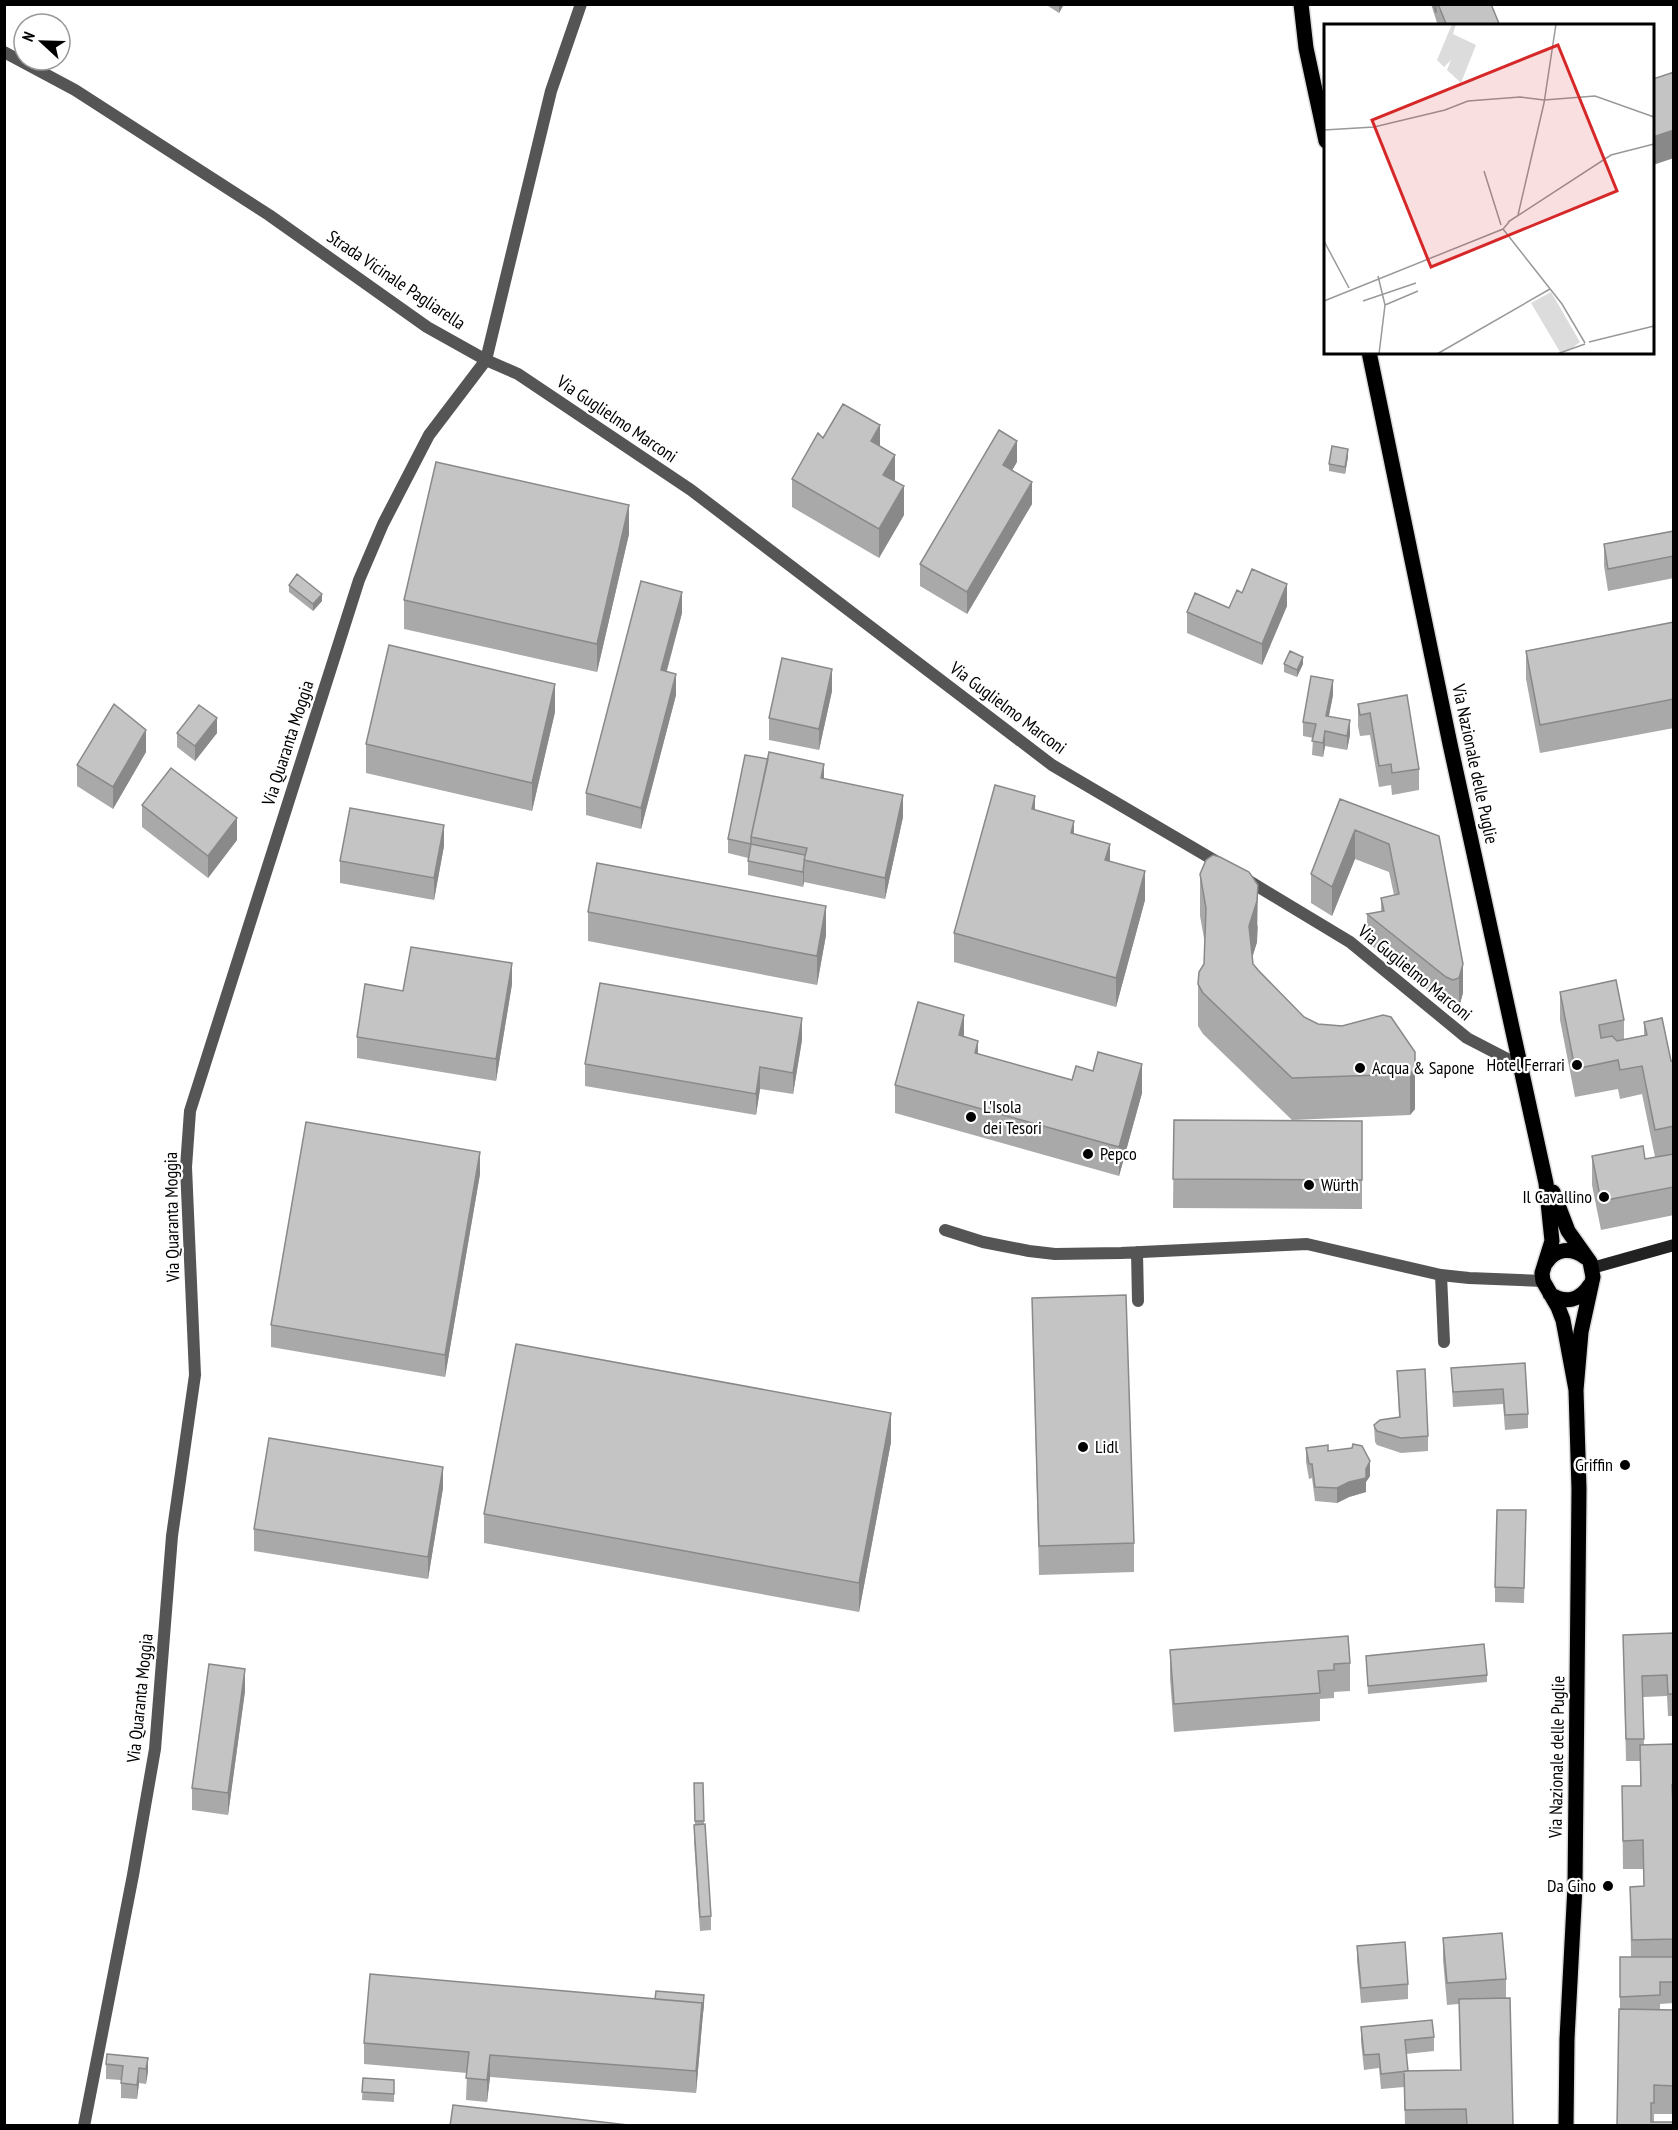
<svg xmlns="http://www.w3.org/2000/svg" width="1678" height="2130" viewBox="0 0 1678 2130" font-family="'PT Sans Narrow',sans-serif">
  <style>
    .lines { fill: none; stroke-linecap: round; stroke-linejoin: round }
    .primary-casing { stroke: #dbdbdb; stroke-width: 18 }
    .lane { stroke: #555; stroke-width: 12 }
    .street { stroke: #555; stroke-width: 12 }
    .secondary { stroke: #222; stroke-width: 12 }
    .primary { stroke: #000; stroke-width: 15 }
    .wall { fill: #a9a9a9 }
    .shaded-wall { fill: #898989 }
    .building { fill: #c4c4c4; stroke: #898989; stroke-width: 1.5 }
    .poi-dot { fill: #000; stroke: #fff; stroke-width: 2 }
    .labels { text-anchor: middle; stroke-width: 4.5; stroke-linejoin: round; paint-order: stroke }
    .street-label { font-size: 18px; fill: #000; stroke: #fff }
    .poi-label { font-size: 18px; fill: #000; stroke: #fff; text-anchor: start }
    .inset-road { fill: none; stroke: #999; stroke-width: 1.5 }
    .view { fill: #d62828; fill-opacity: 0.15; stroke: #d62828; stroke-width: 3 }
    .inset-edge { fill: none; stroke: #000; stroke-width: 3 }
  </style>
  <rect width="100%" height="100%" fill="#fff"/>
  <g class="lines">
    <defs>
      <path id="primary" d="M1301,4l5,44 20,93
        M1369,352l81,392 96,439 6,58 -10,32 1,8 15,26 5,13 13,70
        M1553,1192l15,39 22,31 3,15 -12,55 -5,58 3,99 -4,397 -8,153 -1,87
        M1546,1263c9,-15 26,-16 39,-6
        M1550,1294c15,10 30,7 40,-9"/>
    </defs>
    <!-- primary casing -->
    <use href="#primary" class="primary-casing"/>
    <!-- lane -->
    <path class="lane" d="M945,1230l38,12 46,9 26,3 66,-1 186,-9 134,31 28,3 74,3
      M1137,1252l1,49
      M1441,1275l3,67"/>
    <!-- street -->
    <path class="street" d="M4,52l71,38 194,125 158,112 59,33 32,14 173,116 361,275 172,101
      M1244,878l106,64 117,96 54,28
      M84,2126l49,-251 22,-126 17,-213 23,-161 -9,-208 4,-56 169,-531 24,-56 46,-89 57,-75 65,-269 30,-87"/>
    <!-- secondary -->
    <path class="secondary" d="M1592,1268l82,-23"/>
    <!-- primary -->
    <use href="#primary" class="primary"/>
  </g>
  <!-- wall -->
  <path class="wall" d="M1045,4h19l-5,9z
    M1431,4h60l9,22h-62z
    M823,438l57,8 15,35 9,34 -25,43 -87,-51v-28z
    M1348,457l-3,17 -16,-3v-7z
    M1017,462l-5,8 20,34 -65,110 -47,-28v-22z
    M1674,531v47l-66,13 -4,-25v-22z
    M629,534l-32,138 -193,-43v-29z
    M289,585l33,16 -9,10 -24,-19z
    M1242,593l45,13 -25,59 -75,-32v-21l42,-4z
    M682,613l-15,58 9,24 -35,134 -55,-14v-22z
    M1674,622v106l-134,25 -14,-74v-28z
    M1284,664h19l-6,13 -13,-5z
    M832,691l-13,59 -50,-10v-22z
    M1333,695l-4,21 21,19 -3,15 -22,-4 -2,11 -11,-2 1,-17 -10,-2v-14z
    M1407,695l12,74v21l-27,5 -1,-10 -12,2 -9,-52 -10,1 -2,-10v-22z
    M555,712l-23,99 -166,-38v-29z
    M177,733h40l-22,28 -18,-14z
    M146,752l-33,57 -36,-23v-21z
    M824,779l79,38 -18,82 -81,-17 -1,5 -55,-12v-17l-20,-5v-14z
    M1340,799l99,37 24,157 -4,14 -6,1 -7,-3 -79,-63v-28l14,-3v-13l13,-3 -5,-23 -34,-13 -23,57 -21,-13v-29z
    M142,805l95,35 -29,38 -66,-51z
    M1035,810l39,24 36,27 35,39 -29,107 -162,-45v-29z
    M444,846l-10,54 -94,-17v-22z
    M1200,874l58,52 -1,16 -5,16 1,6 51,53 14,7 97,28v57l-5,6 -118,5 -89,-86 -5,-8v-42l6,-20 1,-20 -5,-28z
    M588,912l238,23 -9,50 -229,-44z
    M512,984l-16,97 -139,-23v-21l46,-46z
    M1560,992l64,28v19l20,-4v-13l27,39h3v154l-73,15 -9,-45v-29l53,3 10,-2 -13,-63 -22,5 -2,-10 -43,8 -15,-77z
    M964,1037l14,17 94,26 21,-9 49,22 -23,83 -224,-63v-28z
    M802,1040l-9,54 -33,-5 -4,26 -171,-29v-22z
    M1174,1120l188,1v88l-189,-1z
    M480,1174l-35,203 -174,-30v-22z
    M1032,1298l102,245v29l-95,3z
    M1525,1363l3,51v14l-23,2 -2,-26 -50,3 -2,-39z
    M1397,1371l31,65v15l-27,2 -24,-8 -2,-3 -1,-17 25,-8z
    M891,1442l-32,170 -375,-69v-29z
    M1306,1448l22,3 42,25 -4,6v10l-17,5 -12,6 -22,-2 -3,-23 -3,1 -3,-17z
    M443,1488l-15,91 -174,-28v-22z
    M1526,1510l-2,93 -29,-1v-15z
    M1674,1633v83h-6l-1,-20 -24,1 1,48 30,-1v69h-1l1,16v174l-14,1v6h14v104h-20v8l-37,4 3,-117v-52h11l-1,-70 14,-1 -1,-17h-20l-1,-83h18v-25h-14l-3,-126z
    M1170,1650l180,13v28l-16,1v6l-14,1v22l-146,11 -4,-54z
    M1366,1656l121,19v7l-119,12z
    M245,1691l-17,124 -36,-5v-22z
    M694,1783h9l1,41 7,92v14l-11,1 -6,-91v-15h1z
    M1443,1938l63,41v19l7,128h-108l-1,-39 -23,2 -2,-21 -15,2 -3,-28v-15l73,10v14l-28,3 2,17 52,-1 -1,-66 -12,1 -4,-45z
    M1357,1946l51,38v15l-47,4 -4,-42z
    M655,1999l49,3 -8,91 -206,-16 -3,25 -21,-2 1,-27 -103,-9v-21z
    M148,2058l-2,26 -7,-1 -2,16 -16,-1v-18l-15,-1v-15z
    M363,2078l31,2v22l-32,-2z"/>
  <!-- shaded-wall -->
  <path class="shaded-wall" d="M1059,4h5l-5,9z
    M1674,130v28l-21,7v-28z
    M880,425v29l-9,-13z
    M1017,441v21l-14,24v-21z
    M1348,449v8l-3,17v-7z
    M895,455v28l-12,-8z
    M1032,482v22l-65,110v-22z
    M904,486v29l-25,43v-29z
    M629,505v29l-32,138v-28z
    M1287,584v22l-25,59v-21z
    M682,592v21l-21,78v-21z
    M322,594v7l-9,10v-7z
    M1303,657v7l-6,13v-7z
    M832,669v22l-13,59v-21z
    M676,674v21l-35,134v-21z
    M1333,680v15l-7,35v-14z
    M555,684v28l-23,99v-28z
    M217,718v15l-22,28v-15z
    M1350,720v15l-3,15v-14z
    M146,730v22l-33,57v-22z
    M1325,731v15l-2,11v-14z
    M824,764v22l-3,-8z
    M903,795v22l-18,82v-21z
    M1035,796v29l-3,-16z
    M237,818v22l-29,38v-22z
    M1074,821v28l-3,-16z
    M444,825v21l-10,54v-22z
    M1355,830v29l-23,57v-29z
    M1110,844v28l-5,-12z
    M804,868v14l-1,5v-15z
    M1145,871v29l-29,107v-29z
    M1258,885l-1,57 -8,26v-42z
    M826,906v29l-9,50v-29z
    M512,963v21l-16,97v-22z
    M1463,964v29l-4,14v-29z
    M964,1015v28l-5,-8z
    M802,1018v22l-9,54v-21z
    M978,1041v28l-3,-16z
    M1142,1064v29l-23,83v-29z
    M760,1067v22l-4,26v-21z
    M1415,1068v41l-5,6v-41z
    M480,1152v22l-35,203v-22z
    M891,1413v29l-32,170v-29z
    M1370,1461v15l-4,6v10l-17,5 -12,6v-15l29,-19z
    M443,1467v21l-15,91v-22z
    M245,1669v22l-17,124v-22z
    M704,1995v7l-8,91v-22l6,-68z
    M490,2055v22l-3,25v-22z
    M148,2058v14l-2,12v-15z
    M139,2068v15l-2,16v-14z"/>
  <!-- building -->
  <path class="building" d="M1433,4h3v9z
    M1438,4h53l9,22h-53z
    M1674,72v58l-21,7v-58z
    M843,404l37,21 -9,16 24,14 -12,20 21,11 -25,43 -87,-50 26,-46 5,5z
    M999,430l18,11 -14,24 29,17 -65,110 -47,-28z
    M1332,446l16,3 -3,18 -16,-3z
    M436,462l193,43 -32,139 -193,-44z
    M1674,531v25l-66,13 -4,-25z
    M1252,569l35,15 -25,60 -75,-32 8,-19 34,15 8,-18 5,3z
    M297,574l25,20 -9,10 -24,-19z
    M641,581l41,11 -21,78 15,4 -35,134 -55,-15z
    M1674,622v77l-134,26 -14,-74z
    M389,645l166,39 -23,99 -166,-39z
    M1290,651l13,6 -6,13 -13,-6z
    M782,658l50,11 -13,60 -50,-11z
    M1311,676l22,4 -7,36 24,4 -3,16 -22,-5 -2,12 -11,-2 4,-17 -13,-2z
    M1407,695l12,74 -27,4 -1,-9 -12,2 -9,-53 -10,2 -2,-11z
    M114,704l32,26 -33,57 -36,-22z
    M199,705l18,13 -22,28 -18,-13z
    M769,752l55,12 -3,14 82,17 -18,83 -81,-18 3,-12 -56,-11z
    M745,755l23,4 -17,78v7l-23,-5z
    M171,768l66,50 -29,38 -66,-51z
    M995,785l40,11 -3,13 42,12 -3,12 39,11 -5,16 40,11 -29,107 -162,-45z
    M1340,799l99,37 24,128 -4,14 -6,2 -7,-3 -79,-63 17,-3 -3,-13 18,-4 -10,-50 -34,-14 -23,57 -21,-13z
    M350,808l94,17 -10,53 -94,-17z
    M751,844l54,11 -2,17 -55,-11z
    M1213,855l7,2 29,15 9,13 -1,16 -8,25 4,38 5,6 46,47 14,7 24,2 41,-11 8,2 24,35v16l-5,6 -118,4 -89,-85 -5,-9 1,-12 5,-8 2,-56 -6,-34 6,-14z
    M597,863l229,43 -9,50 -229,-44z
    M411,947l101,16 -16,96 -139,-22 8,-53 38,7z
    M1616,980l8,40 -25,5 2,13 11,-2 5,5 30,-6 -3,-13 18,-4 9,43h3v65l-19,4 -13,-64 -22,4 -2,-10 -43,9 -15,-77z
    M600,983l202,35 -9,55 -33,-6 -4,27 -171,-30z
    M918,1002l46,13 -5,20 19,6 -3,12 97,27 4,-14 17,5 5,-19 44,12 -23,83 -224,-62z
    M1174,1120l188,1v59l-189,-1z
    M306,1122l174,30 -35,203 -174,-30z
    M1643,1146l2,13 29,-5v33l-73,14 -9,-45z
    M1126,1295l8,248 -95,3 -7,-248z
    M516,1344l375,69 -32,170 -375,-69z
    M1525,1363l3,51 -23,1 -2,-26 -50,3 -2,-24z
    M1425,1369l3,67 -27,2 -24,-7 -2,-3 -1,-3 6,-5 20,-3 -3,-46z
    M269,1438l174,29 -15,90 -174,-28z
    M1353,1444l9,2 8,15 -4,8v9l-17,4 -12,6 -22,-1 -3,-23h-3l-3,-16 22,-3v6l24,-3z
    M1497,1510h29l-2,78 -29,-1z
    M1674,1633v61h-6l-1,-19 -25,1 2,63h-18l-3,-104z
    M1348,1636l2,27 -16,1v6l-16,1 2,22 -146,11 -4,-54z
    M1484,1644l3,31 -119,11 -2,-30z
    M209,1664l36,5 -17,124 -36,-5z
    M1674,1744v41h-2l2,44v110l-42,1 -2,-53 14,-1 -1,-46 -20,1 -1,-55h19l-1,-41z
    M694,1783h9l1,38h-9z
    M705,1824l6,92 -11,1 -6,-92z
    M1502,1933l4,46 -59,4 -4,-45z
    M1405,1942l3,42 -47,4 -4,-42z
    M1620,1957h54v25h-14v13l-40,2z
    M370,1974l332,29 -6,68 -206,-16 -3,25 -21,-2 3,-26 -105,-9z
    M656,1991l48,4 -2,22v-14l-47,-4z
    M1510,1998l3,128h-46l-1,-17 -61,1 -1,-39 57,-1 -2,-71z
    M1619,2009l55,1v76l-20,-1v18h-3v19h23v4h-57z
    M1432,2020l2,17 -29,3 3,31 -27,3 -2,-20 -15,1 -3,-28z
    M107,2054l41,4 -2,11 -7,-1 -2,17 -16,-2 2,-17 -17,-2z
    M363,2078l31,2v14l-32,-2z
    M453,2105l184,21h-187z"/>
  <!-- markers -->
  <g class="poi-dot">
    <circle cx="1577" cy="1065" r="6"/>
    <circle cx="1360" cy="1068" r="6"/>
    <circle cx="971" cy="1117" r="6"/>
    <circle cx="1088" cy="1154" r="6"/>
    <circle cx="1309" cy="1185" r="6"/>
    <circle cx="1604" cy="1197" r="6"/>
    <circle cx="1083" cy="1447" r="6"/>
    <circle cx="1625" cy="1465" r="6"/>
    <circle cx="1608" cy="1886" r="6"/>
  </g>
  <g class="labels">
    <!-- street labels -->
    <g class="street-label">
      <text transform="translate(396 280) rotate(34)" y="6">Strada Vicinale Pagliarella</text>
      <text transform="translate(617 419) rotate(34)" y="6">Via Guglielmo Marconi</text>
      <text transform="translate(1008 708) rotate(37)" y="6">Via Guglielmo Marconi</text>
      <text transform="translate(288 743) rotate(-72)" y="6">Via Quaranta Moggia</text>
      <text transform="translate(1475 764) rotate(78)" y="6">Via Nazionale delle Puglie</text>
      <text transform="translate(1415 973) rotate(39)" y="6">Via Guglielmo Marconi</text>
      <text transform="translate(172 1217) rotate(-91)" y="6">Via Quaranta Moggia</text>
      <text transform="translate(140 1698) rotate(-84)" y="6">Via Quaranta Moggia</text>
      <text transform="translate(1557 1757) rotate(-89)" y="6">Via Nazionale delle Puglie</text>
    </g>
    <!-- poi labels -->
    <g class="poi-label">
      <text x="1565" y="1071" text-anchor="end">Hotel Ferrari</text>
      <text x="1372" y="1074">Acqua &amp; Sapone</text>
      <text x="983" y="1113">L'Isola<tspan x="983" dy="21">dei Tesori</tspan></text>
      <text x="1100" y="1160">Pepco</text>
      <text x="1321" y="1191">Würth</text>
      <text x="1592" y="1203" text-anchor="end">Il Cavallino</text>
      <text x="1095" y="1453">Lidl</text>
      <text x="1613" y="1471" text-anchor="end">Griffin</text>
      <text x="1596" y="1892" text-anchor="end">Da Gino</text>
    </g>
  </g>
  <!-- overview -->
  <g transform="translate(1324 24)">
    <rect width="330" height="330" fill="#fff"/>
    <path d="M128,0h4l-3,10 23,11 -15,38 -14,-13 4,-10 -7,7 -7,-7zM227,268l29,50 -9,7 -11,3 -29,-49z" fill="#dcdcdc"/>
    <path class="inset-road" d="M0,106l50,-3 71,-17 23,-9 52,-4 24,3 51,-4 59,21M160,147l17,54M194,191l26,-112 12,-79M184,198l103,-67 43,-11M179,205l59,75 23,39M0,217l25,47M54,252l7,29 -6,49M0,277l179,-72 6,-7M39,277l53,-18M61,281l33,-14M265,318l65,-16M113,330l113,-65M233,330l28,-10"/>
    <path class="view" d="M234,21l59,146 -186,76 -59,-147z"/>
    <rect width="330" height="330" class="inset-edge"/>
  </g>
  <!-- border -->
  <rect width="1678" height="2130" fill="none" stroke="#000000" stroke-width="12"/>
  <!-- north arrow -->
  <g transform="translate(42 42) rotate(292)"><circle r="28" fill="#ffffff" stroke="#999999" stroke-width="1.5"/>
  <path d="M0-4.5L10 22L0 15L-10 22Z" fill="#000000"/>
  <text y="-9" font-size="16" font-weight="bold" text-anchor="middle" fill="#000000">N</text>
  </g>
</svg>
